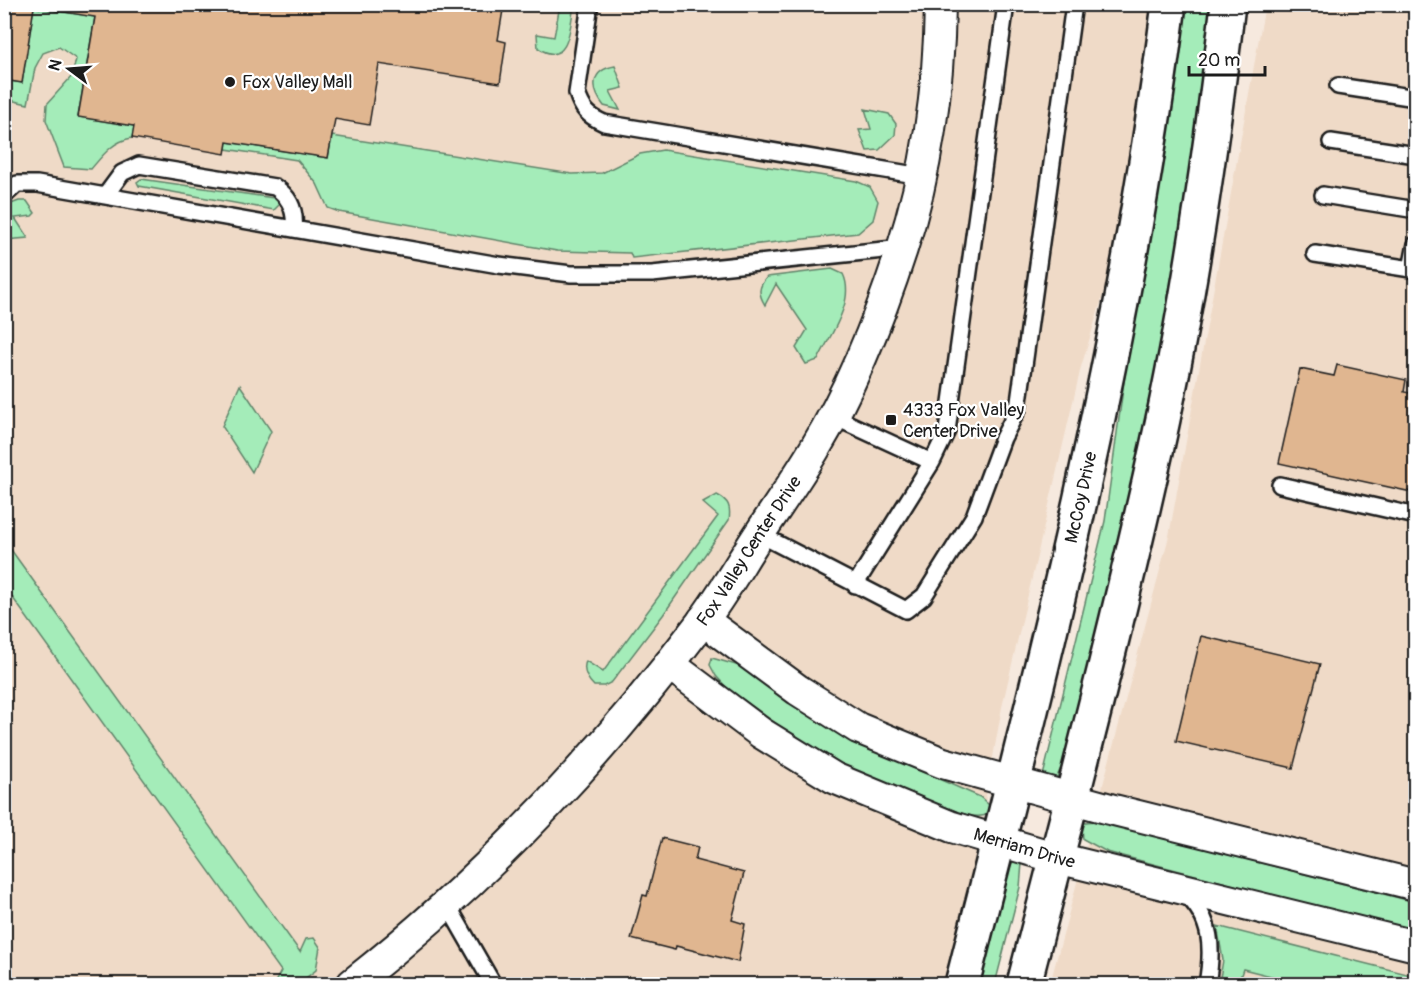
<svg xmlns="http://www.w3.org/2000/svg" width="1420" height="989" viewBox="0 0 1420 989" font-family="Pangolin,sans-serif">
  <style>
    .built { fill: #efdac7 }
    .green { fill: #a4ecb9; stroke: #60846a; stroke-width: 1.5 }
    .building { fill: #e0b690; stroke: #1c1c1c; stroke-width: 1.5 }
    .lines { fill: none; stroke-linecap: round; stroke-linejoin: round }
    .service-casing { stroke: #1c1c1c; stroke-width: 20 }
    .minor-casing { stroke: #1c1c1c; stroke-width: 34 }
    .tertiary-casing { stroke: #1c1c1c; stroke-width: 38 }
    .service { stroke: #fff; stroke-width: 15 }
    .minor { stroke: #fff; stroke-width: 30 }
    .tertiary { stroke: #fff; stroke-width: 33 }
    .poi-dot { fill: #1c1c1c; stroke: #fff; stroke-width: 2 }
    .labels { text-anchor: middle; stroke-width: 4.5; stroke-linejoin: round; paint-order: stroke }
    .poi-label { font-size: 18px; fill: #1c1c1c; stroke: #fff; text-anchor: start }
    .street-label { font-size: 18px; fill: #1c1c1c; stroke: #fff }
  </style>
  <rect width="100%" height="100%" fill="#f6e9de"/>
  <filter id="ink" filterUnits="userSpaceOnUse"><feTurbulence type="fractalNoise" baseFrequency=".0167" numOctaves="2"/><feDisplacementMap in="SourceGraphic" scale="12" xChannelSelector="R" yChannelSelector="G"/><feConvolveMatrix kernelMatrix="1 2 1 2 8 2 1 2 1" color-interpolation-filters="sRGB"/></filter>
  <g filter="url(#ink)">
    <!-- built -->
    <path class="built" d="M5,5h1147l-25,175 -20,102 -26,85 -79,340 -33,184 -23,93h-941z
      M1265,5h150v979h-365l119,-448z"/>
    <!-- green -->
    <path class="green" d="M560,5h14c-4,20 -4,64 -36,43l-1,-14 17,3z
      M1181,5h33l-30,208 -26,146 -34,166 -55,224 -15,35 -11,-8 62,-255 29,-213z
      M34,7l61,10 -17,100 56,9 -2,12c-19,3 -29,17 -41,31l-27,-2 -18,-47 1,-16 25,-28 4,-17 -17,-12 -16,6 -8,15 -7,36 -23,-5 -1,-19 18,3z
      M615,66l8,22 -13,3 10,19 -16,-4c-14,-18 -13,-36 11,-40z
      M865,109l24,5 7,10 -1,11 -16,15 -12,1 -8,-21 12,-1z
      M332,136l240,38 30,-1 38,-19 23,-4 193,31 14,6 8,14 -5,19 -15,13 -226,25 -2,-5 -73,-2 -218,-39 -11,-4 -11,-24 -20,-24 -71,-11 1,-7 101,16z
      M141,179l133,19 6,6 -6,6 -135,-24 -2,-4z
      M19,201h8l8,12 -3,3 -17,2 13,20 -23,2v-28l6,-8z
      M832,269l11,5c13,27 -13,61 -25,86l-12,4 -10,-16 11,-18 -31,-46 -11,21c-7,-11 -7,-18 2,-28z
      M240,385l31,46 -19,41 -30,-46z
      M717,495c12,6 14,12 12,25l-66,95 -51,67 -8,4h-10c-7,-7 -12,-15 -8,-25l17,11 115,-156 -15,-13z
      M4,540l296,412 6,-13 8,-1 6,9 -4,23 -18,14h-24l7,-13 -276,-384z
      M712,658l31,9 104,72 133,58 9,8 -1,9c-13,7 -35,-4 -48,-9 -44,-15 -86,-32 -126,-56 -30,-18 -58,-41 -87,-61l-11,-12 -6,-11z
      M1096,821l319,81v30l-308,-80 -24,-13 -1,-12 4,-5z
      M1014,859l8,4 -2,24 -25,97h-19l27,-101z
      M1217,926l198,50v8h-112l-60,-15 -5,15h-19l4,-24z"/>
    <!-- building -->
    <path class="building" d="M4,4h500l-6,36 8,2 -6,41 -121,-19 -10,61 -34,-6 -7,39 -101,-16 -2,12 -93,-16 2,-12 -56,-9 17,-100 -61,-10 -12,76 -18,-3z
      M1337,365l69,15 -2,12 12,2v99l-137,-30 21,-94 34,7z
      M1201,636l119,28 -27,104 -117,-27z
      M662,838l36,9 -3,13 49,13 -12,47 13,4 -7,38 -62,-16 -1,4 -44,-11 12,-44 4,1z"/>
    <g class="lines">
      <defs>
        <path id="service" d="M590,4l-13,89c5,16 11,23 27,30l317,53
          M1338,86l78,12
          M1331,142l85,13
          M1323,195l93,15
          M4,196l13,-12h20l462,81 72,9h81l251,-26
          M105,196l17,-23 17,-8 136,22c15,10 21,24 19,42
          M1315,254l96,15 5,-25
          M832,416l100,46 15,-31 59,-427
          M1280,485l136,31
          M759,534l147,76 18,-14 50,-80 29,-78 15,-29 56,-405
          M855,585l77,-123
          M1185,894c28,25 28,56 22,90
          M447,904l46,80"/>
        <g id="minor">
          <path d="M703,620l95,70 60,38 85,35 167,46 306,76"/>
          <path id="s1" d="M669,664l92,69 73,45 118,49 105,31 359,88"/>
          <path id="s2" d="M352,984c131,-103 248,-227 349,-361 20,-26 37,-56 55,-84 19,-29 40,-59 58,-89 37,-61 66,-133 88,-201 25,-77 37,-163 38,-245"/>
        </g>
        <g id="tertiary">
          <path id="s3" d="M962,984c83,-323 165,-648 207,-980"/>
          <path d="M1024,984c46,-178 93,-357 133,-537 32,-145 54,-295 71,-443"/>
        </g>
      </defs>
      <!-- service casing -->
      <use href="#service" class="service-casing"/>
      <!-- minor casing -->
      <use href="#minor" class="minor-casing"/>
      <!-- tertiary casing -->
      <use href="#tertiary" class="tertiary-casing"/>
      <!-- service -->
      <use href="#service" class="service"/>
      <!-- minor -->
      <use href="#minor" class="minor"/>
      <!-- tertiary -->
      <use href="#tertiary" class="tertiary"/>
    </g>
  </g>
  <!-- markers -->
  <g class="poi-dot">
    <circle cx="230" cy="82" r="6"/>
    <rect x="885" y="414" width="12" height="12" rx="3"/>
  </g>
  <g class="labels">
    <!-- poi labels -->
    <g class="poi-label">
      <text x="242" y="88">Fox Valley Mall</text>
      <text x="903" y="416">4333 Fox Valley<tspan x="903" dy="21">Center Drive</tspan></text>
    </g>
    <!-- street labels -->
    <g class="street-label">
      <text dy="6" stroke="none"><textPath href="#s3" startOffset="501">McCoy Drive</textPath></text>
      <text dy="6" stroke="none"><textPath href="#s2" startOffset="590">Fox Valley Center Drive</textPath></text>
      <text dy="6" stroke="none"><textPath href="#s1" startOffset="404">Merriam Drive</textPath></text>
    </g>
  </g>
  <!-- margin -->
  <rect width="1420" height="989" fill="none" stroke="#fff" stroke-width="24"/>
  <rect x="12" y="12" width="1396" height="965" fill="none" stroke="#1c1c1c" stroke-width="2" filter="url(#ink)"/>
  <!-- north arrow -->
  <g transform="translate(69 69) rotate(286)" stroke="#ffffff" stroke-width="4.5" paint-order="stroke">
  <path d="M0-4.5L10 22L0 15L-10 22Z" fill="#1c1c1c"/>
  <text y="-9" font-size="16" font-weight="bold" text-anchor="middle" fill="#1c1c1c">N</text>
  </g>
  <!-- scale -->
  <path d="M1189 66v9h76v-9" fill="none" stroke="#1c1c1c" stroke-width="3"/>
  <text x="1198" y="66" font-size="18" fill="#1c1c1c" stroke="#ffffff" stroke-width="4.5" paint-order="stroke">20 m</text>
</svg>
